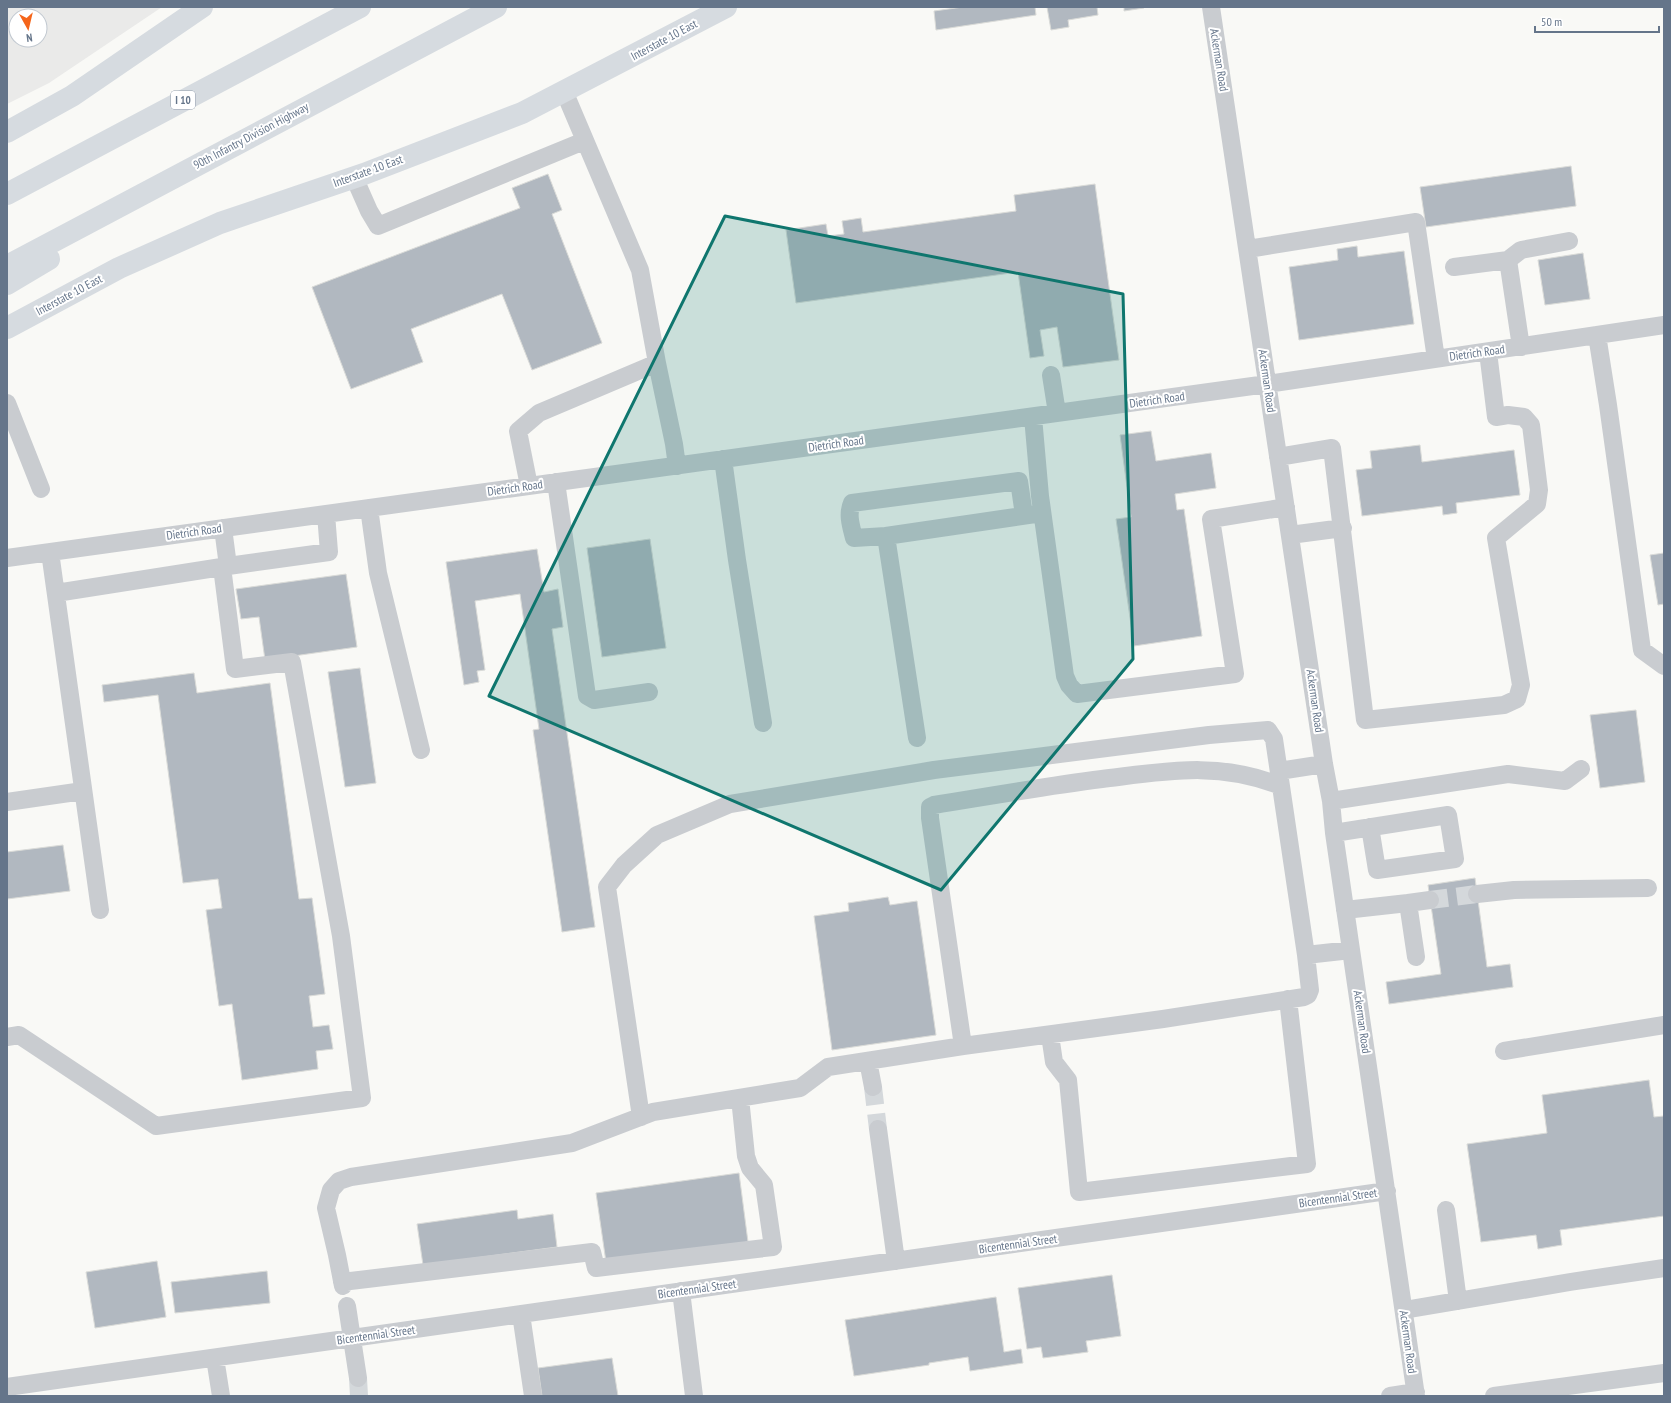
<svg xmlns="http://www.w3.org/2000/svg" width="1671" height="1403" viewBox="0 0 1671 1403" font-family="'PT Sans Narrow',sans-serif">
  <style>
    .built { fill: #eaeae9; fill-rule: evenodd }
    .building { fill: #b1b8c0; stroke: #dadbd8 }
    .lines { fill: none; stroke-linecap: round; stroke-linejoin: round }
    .minor-tunnel { stroke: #d4d8db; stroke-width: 18; stroke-dasharray: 18 9; stroke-linecap: butt }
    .minor { stroke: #c9ccd0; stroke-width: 18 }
    .major { stroke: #d6dbe0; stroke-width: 22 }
    .highway { stroke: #d6dbe0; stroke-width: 22 }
    .marked { fill: #0f766e; fill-opacity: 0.2; stroke: #0f766e; stroke-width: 3; stroke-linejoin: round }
    .labels { text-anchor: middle; stroke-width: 4; stroke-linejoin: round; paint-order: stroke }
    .shield { fill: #fff; stroke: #939ead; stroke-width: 1 }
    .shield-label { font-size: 11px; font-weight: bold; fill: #65758a }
    .street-label { font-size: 12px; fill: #65758a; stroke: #fff }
  </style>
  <rect width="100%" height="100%" fill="#f9f9f6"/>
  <!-- built -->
  <path class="built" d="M7,7h155l-113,76 -42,21zM16,16h24v24h-24z"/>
  <!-- building -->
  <path class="building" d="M963,7h72l1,8 -100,15 -2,-19z
    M1047,7h50l1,8 -30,5 1,7 -18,3z
    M1124,7h19l1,1 -20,3z
    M1571,166l5,40 -150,21 -6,-40z
    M548,174l14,36 -10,4 50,129 -70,27 -30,-76 -91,35 12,33 -72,27 -39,-102 208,-79 -8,-20z
    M1095,184l24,176 -56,7 -6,-40 -17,3 4,26 -14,2 -12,-86 -222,31 -10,-73 40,-6 2,12 16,-2 -2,-13 19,-3 2,14 153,-21 -2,-16z
    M1357,246l1,11 46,-6 10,73 -115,16 -10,-73 49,-7 -1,-11z
    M1583,253l7,46 -45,6 -7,-45z
    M1151,431l5,30 55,-8 5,35 -41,6 2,16 7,-1 18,127 -68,10 -18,-127 15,-2 -11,-82z
    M1420,445l2,17 92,-12 6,45 -64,8 1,10 -14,2 -1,-9 -80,10 -6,-46 16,-2 -2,-17z
    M650,539l16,109 -64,9 -15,-109z
    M537,549l7,43 14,-3 5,38 -11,2 43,298 -33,5 -29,-202 6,-1 -19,-135 -45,7 10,69 -8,1 2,11 -15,3 -18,-123z
    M1664,553v51l-6,1 -8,-50z
    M346,574l11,73 -92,13 -6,-43 -18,2 -5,-30z
    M360,668l16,115 -31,4 -17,-115z
    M194,673l3,20 73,-10 29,216 13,-1 13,96 -16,2 4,31 16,-2 4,24 -17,2 2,18 -76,11 -10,-76 -13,2 -13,-96 16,-2 -4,-29 -35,4 -25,-188 -54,7 -2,-17z
    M1636,710l9,72 -45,6 -10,-73z
    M63,845l7,46 -63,8v-47z
    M1475,878l12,89 23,-3 3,23 -124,17 -3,-22 55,-8 -13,-89z
    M888,897l2,8 27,-4 19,134 -104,15 -18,-134 35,-5 -1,-8z
    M1649,1080l5,37 10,-1v100l-104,14 2,15 -24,4 -2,-14 -55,7 -14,-98 80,-11 -5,-38z
    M739,1173l9,69 -142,20 -10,-69z
    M517,1210l1,9 35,-5 4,33 -134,18 -6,-41z
    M157,1261l9,56 -71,11 -9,-56z
    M267,1271l3,32 -95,10 -4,-31z
    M1112,1275l9,61 -35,5 2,11 -45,6 -2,-11 -14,2 -9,-61z
    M996,1297l8,55 17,-3 2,14 -53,8 -2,-14 -39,6v2l-75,11 -9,-56z
    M612,1358l6,38h-76l-4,-28z"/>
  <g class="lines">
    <!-- minor-tunnel -->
    <path class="minor-tunnel" d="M1430,900l47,-6
      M873,1087l5,42
      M358,1378l1,18"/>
    <!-- minor -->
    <path class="minor" d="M1211,7l113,757 7,37 3,32 82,563
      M564,91l76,179 17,93
      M354,177l15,34 9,15 206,-85
      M1248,249l168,-27 20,137
      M1508,260l13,-10 48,-9
      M1454,267l54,-7 13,87
      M1597,335l11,70 34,245 22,16
      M1051,375l6,38
      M7,403l34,86
      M1033,417l7,79 25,180 4,9 8,9 158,-20 -24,-155 75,-12
      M1278,457l54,-9 33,272 139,-15 13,-6 4,-14 -25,-147 41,-34 2,-14 -8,-65 -7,-8 -16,-2 -12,2 -8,-65
      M723,459l14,101 26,163
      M556,482l31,214 7,4 55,-8
      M529,486l-11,-55 21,-18 118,-50 17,81 3,22
      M369,508l9,65 43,177
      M223,528l5,38 101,-14 -3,-38
      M1290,535l53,-7
      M886,536l-32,2c-3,-12 -7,-24 -2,-35l167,-22 5,34
      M50,552l50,358
      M7,558l1260,-174 397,-59
      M56,593l172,-27
      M917,738l-31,-202 156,-23
      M1279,771l45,-7
      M1331,801l177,-27 57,7 16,-12
      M7,802l76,-11
      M1334,833l114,-18 7,44 -78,11 -7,-43
      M1477,894l37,-4 134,-2
      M1408,903l22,-3
      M1345,910l63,-7 8,54
      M1306,955l45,-5
      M1050,1035l4,27 14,18 11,112 228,-28 -19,-165
      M7,1037l12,-2 137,91 206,-28 -21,-162 -49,-274 -57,7 -13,-102
      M1504,1051l160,-26
      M868,1061l5,26
      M641,1117l-34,-230 17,-22 33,-30 73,-31 204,-34 275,-35 59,-5 6,9 32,216 4,35 -2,5 -4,2 -141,22 -200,27 -33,-228v-11l4,-2c56,-9 112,-19 168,-26 65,-8 116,-18 179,7
      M878,1129l18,132
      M1446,1210l12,91
      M342,1282l250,-30 4,16 177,-21 -9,-62 -14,-17 -4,-12 -6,-58
      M343,1286l-6,-31 -11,-47 5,-18 8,-9 12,-4 221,-34 81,-31 147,-24 28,-21 135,-21
      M681,1291l13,105
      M347,1306l11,72
      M1404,1310l166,-28 94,-14
      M521,1314l12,82
      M215,1358l6,38
      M7,1387l1380,-196
      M1390,1396l26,-4
      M1494,1396l170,-23"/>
    <!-- major -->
    <path class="major" d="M7,132l65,-36 130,-89
      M7,328l112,-60 101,-45 144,-49 158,-61 204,-106"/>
    <!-- highway -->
    <path class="highway" d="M7,194l353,-187
      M7,266l489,-259
      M7,284l42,-25"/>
  </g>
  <!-- marked area -->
  <path class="marked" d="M725,216l398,78 10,365 -192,231 -452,-194z"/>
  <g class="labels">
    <!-- shield labels -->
    <rect class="shield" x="171" y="91" width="24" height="18" rx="3"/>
    <g class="shield-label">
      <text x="183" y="104">I 10</text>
    </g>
    <!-- street labels -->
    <g class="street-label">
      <text transform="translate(664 40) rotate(-28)" y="4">Interstate 10 East</text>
      <text transform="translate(1219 60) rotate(81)" y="4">Ackerman Road</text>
      <text transform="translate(251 136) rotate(-28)" y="4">90th Infantry Division Highway</text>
      <text transform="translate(368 171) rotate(-20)" y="4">Interstate 10 East</text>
      <text transform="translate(69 295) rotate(-28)" y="4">Interstate 10 East</text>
      <text transform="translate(1477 353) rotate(-8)" y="4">Dietrich Road</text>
      <text transform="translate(1267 381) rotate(82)" y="4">Ackerman Road</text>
      <text transform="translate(1157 400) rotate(-8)" y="4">Dietrich Road</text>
      <text transform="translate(836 444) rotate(-8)" y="4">Dietrich Road</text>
      <text transform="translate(515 488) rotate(-8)" y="4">Dietrich Road</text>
      <text transform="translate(194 532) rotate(-8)" y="4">Dietrich Road</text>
      <text transform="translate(1315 701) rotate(82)" y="4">Ackerman Road</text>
      <text transform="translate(1362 1022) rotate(82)" y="4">Ackerman Road</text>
      <text transform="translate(1338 1198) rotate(-8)" y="4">Bicentennial Street</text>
      <text transform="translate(1018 1244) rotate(-8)" y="4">Bicentennial Street</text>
      <text transform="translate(697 1289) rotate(-8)" y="4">Bicentennial Street</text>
      <text transform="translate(376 1335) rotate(-8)" y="4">Bicentennial Street</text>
      <text transform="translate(1408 1342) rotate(82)" y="4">Ackerman Road</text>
    </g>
  </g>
  <!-- border -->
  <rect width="1671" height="1403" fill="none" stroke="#65758a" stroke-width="16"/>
  <!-- north arrow -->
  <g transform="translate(28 28) rotate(172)"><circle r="19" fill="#ffffff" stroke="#c1c8d0"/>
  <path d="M0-3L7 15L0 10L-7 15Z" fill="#f5651a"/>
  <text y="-6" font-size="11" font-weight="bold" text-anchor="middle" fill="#65758a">N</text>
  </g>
  <!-- scale -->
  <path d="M1535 26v6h124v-6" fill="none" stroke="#65758a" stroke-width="2"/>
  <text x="1541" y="26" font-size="12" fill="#65758a" stroke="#ffffff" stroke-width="3" paint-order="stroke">50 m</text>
</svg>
